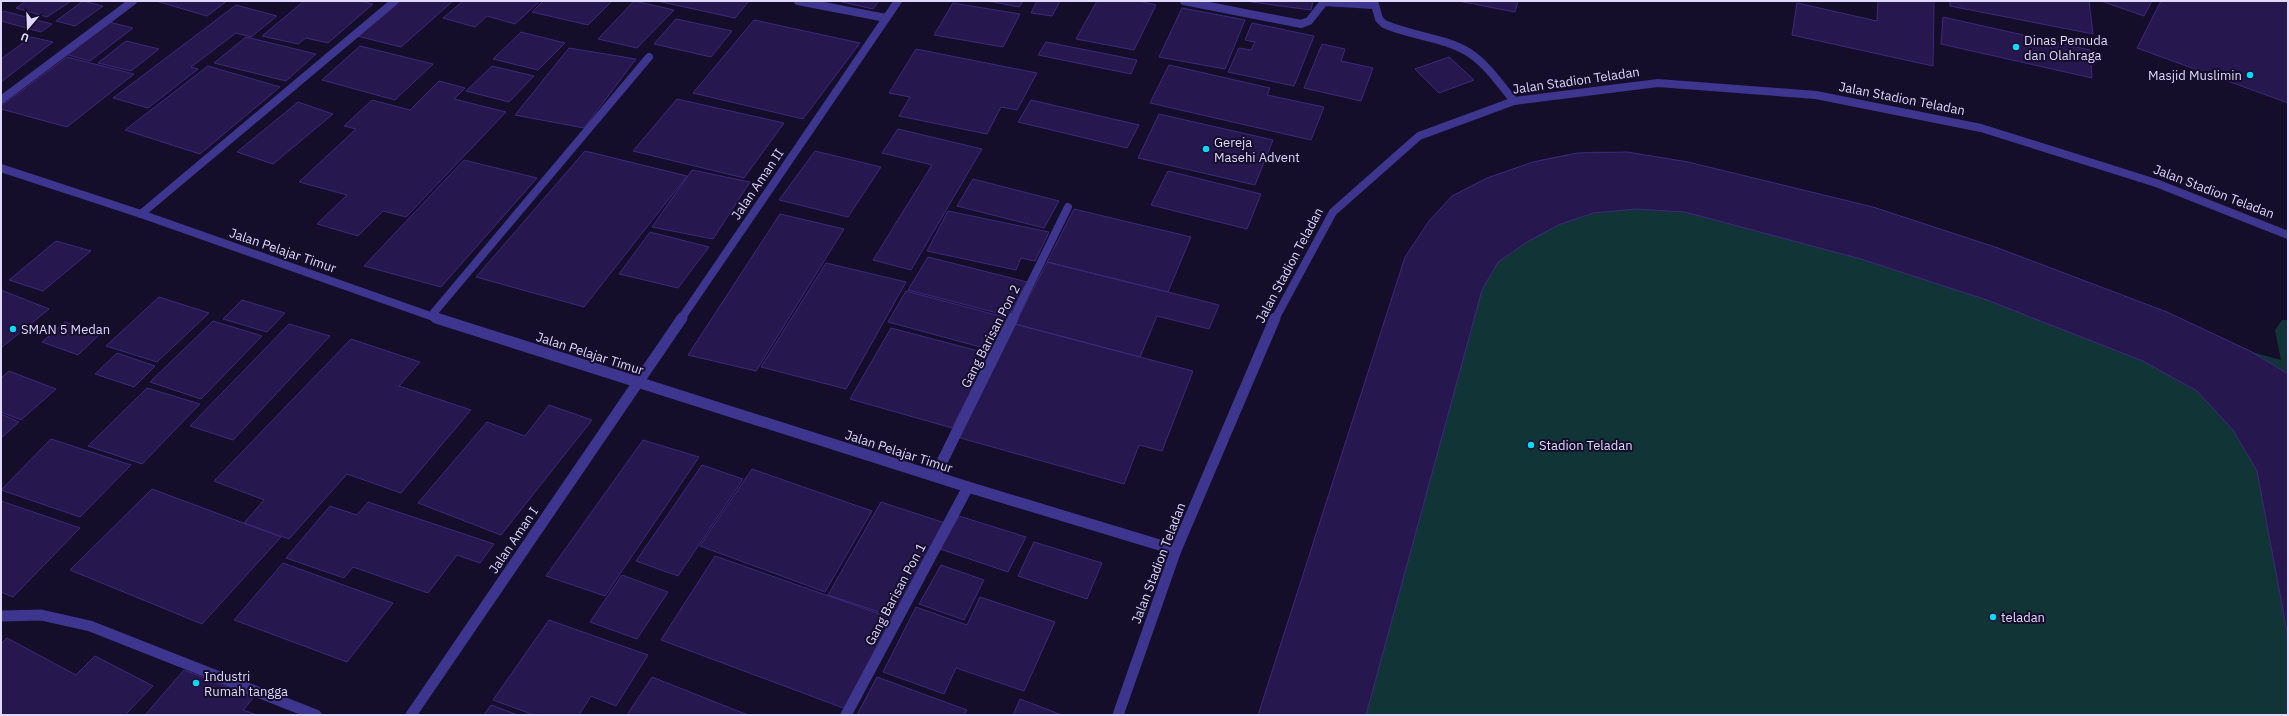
<svg xmlns="http://www.w3.org/2000/svg" width="2289" height="716" viewBox="0 0 2289 716" font-family="'IBM Plex Sans',sans-serif">
  <style>
    .green { fill: #113536 }
    .building { fill: #26184e; stroke: #3d287c }
    .lines { fill: none; stroke-linecap: round; stroke-linejoin: round }
    .service { stroke: #3d358e; stroke-width: 8 }
    .minor-far1 { stroke: #3d358e; stroke-width: 8 }
    .minor { stroke: #3d358e; stroke-width: 11 }
    .tertiary-far1 { stroke: #3d358e; stroke-width: 8 }
    .tertiary { stroke: #3d358e; stroke-width: 11 }
    .poi-dot { fill: #04d8ff; stroke: #150e2b; stroke-width: 1.5 }
    .labels { text-anchor: middle; stroke-width: 4; stroke-linejoin: round; paint-order: stroke }
    .poi-label { font-size: 13px; fill: #dfd8ff; stroke: #150e2b; text-anchor: start }
    .street-label { font-size: 13px; fill: #dfd8ff; stroke: #150e2b }
  </style>
  <rect width="100%" height="100%" fill="#150e2b"/>
  <!-- green -->
  <path class="green" d="M1627,152l61,10 185,45 125,41 169,64 85,40 29,8 -6,-30 7,-10h6v395h-1030l194,-519c39,-21 81,-37 125,-43 16,-2 33,-1 50,-1z"/>
  <!-- building -->
  <path class="building" d="M26,1h45l-24,16 -31,-9z
    M83,1l20,5 -28,20 -19,-5z
    M156,1h71l-20,15z
    M304,1h55l14,3 -45,39 -22,-5 -8,6 -36,-8z
    M398,1h55l-52,46 -44,-11z
    M463,1h77l-25,23 -28,-8 -12,11 -32,-9z
    M543,1h69l-24,24 -56,-13z
    M634,1l40,9 -37,38 -39,-9z
    M657,1h92l-14,17z
    M838,1h41l-6,8z
    M988,1h35l-4,6z
    M1037,1h23l-8,15 -21,-3z
    M1097,1h41l18,4 -22,45 -58,-11z
    M1244,1h69l-2,9z
    M1458,1h60l-3,11z
    M1878,1h56l-1,65 -141,-31 5,-32 80,18z
    M1950,1h139l4,33 -143,-28z
    M2101,1h51l-8,15z
    M2161,1h127v102l-151,-55z
    M953,3l67,11 -17,33 -69,-12z
    M236,5l41,11 -26,21 -15,-4 -45,34 7,2 -50,39 -35,-10z
    M1182,8l63,12 -20,49 -66,-12z
    M4,11l48,13 -11,8 -40,-11v-8z
    M1943,17l147,33 2,28 -151,-34z
    M676,19l56,12 -21,26 -57,-13z
    M754,20l106,23 -57,76 -110,-26z
    M109,22l24,6 -43,33 -25,-7z
    M1252,23l62,13 -20,50 -66,-14 11,-24 12,2 4,-8 -10,-2z
    M521,32l44,11 -27,27 -45,-11z
    M31,37l22,5 -52,40v-23z
    M246,37l70,17 -30,27 -72,-18z
    M126,41l33,8 -28,22 -33,-8z
    M1046,42l91,18 -6,14 -93,-19z
    M1322,44l23,5 -4,12 32,7 -12,33 -57,-13z
    M360,46l73,18 -38,36 -73,-20z
    M569,48l67,11 -52,69 -69,-13z
    M916,49l121,24 -20,37 -16,-3 -14,27 -88,-18 11,-19 -21,-4z
    M67,57l67,17 -67,53 -66,-18v-3z
    M1449,57l25,23 -35,13 -24,-24z
    M1169,65l101,23 -3,7 57,12 -13,33 -161,-37z
    M208,66l72,21 -80,67 -75,-24z
    M492,66l42,10 -25,26 -43,-11z
    M439,81l26,7 -11,11 52,13 -100,105 -23,-6 -25,25 -41,-12 30,-29 -48,-13 57,-53 -12,-3 28,-26 38,10z
    M677,99l107,24 -40,55 -111,-27z
    M1031,100l108,25 -12,23 -109,-26z
    M298,102l35,12 -60,50 -36,-12z
    M1159,114l114,26 -18,45 -117,-27z
    M898,129l84,20 -71,121 -38,-10 59,-95 -50,-12z
    M585,151l102,25 -103,131 -108,-30z
    M815,151l66,16 -33,50 -69,-17z
    M1627,152l61,10 185,45 125,41 169,64 85,40 36,22v263l-31,-166 -24,-41 -36,-39 -54,-30 -156,-61 -126,-41 -176,-47 -49,-3 -43,4 -35,12 -31,17 -29,20 -16,28 -116,425h-108l147,-458 24,-36 23,-25 35,-18 46,-16 44,-9z
    M464,160l73,18 -96,109 -77,-21z
    M692,170l58,12 -37,57 -61,-12z
    M1168,171l93,23 -14,35 -96,-24z
    M973,179l86,22 -15,27 -87,-22z
    M1074,209l117,28 -23,55 -121,-30z
    M948,211l101,21 -14,29 -14,-3 -5,12 -89,-19z
    M780,214l64,15 -88,142 -68,-16z
    M650,232l59,15 -31,41 -59,-14z
    M56,241l35,10 -48,40 -34,-11z
    M928,257l99,25 -18,34 -101,-26z
    M1047,262l121,30 51,13 -10,24 -52,-13 -17,41 -125,-33z
    M826,263l80,19 -60,107 -85,-22z
    M1,290l48,19 -48,39z
    M906,291l98,26 -16,32 -100,-27z
    M159,297l50,16 -52,49 -51,-16z
    M242,300l43,13 -18,19 -44,-13z
    M213,321l49,15 -61,63 -51,-17z
    M65,322l35,12 -22,21 -36,-13z
    M289,324l41,12 -97,104 -43,-14z
    M1015,324l178,47 -31,80 -23,-6 -15,39 -167,-47z
    M891,328l99,26 -38,74 -102,-29z
    M351,339l69,23 -21,24 72,24 -70,83 -54,-19 -58,65 -45,-16 20,-23 -50,-19z
    M117,353l38,13 -21,21 -39,-13z
    M9,371l47,18 -35,31 -20,-8v-34z
    M147,388l53,16 -58,60 -54,-18z
    M549,405l43,15 -91,115 -83,-32 69,-81 38,14z
    M1,414l18,8 -18,16z
    M51,439l80,26 -51,52 -79,-27z
    M643,440l56,17 -94,139 -59,-20z
    M702,465l41,14 -65,97 -42,-15z
    M752,469l120,42 -47,81 -125,-46z
    M152,489l129,48 -79,87 -132,-54z
    M1,501l79,27 -67,69 -12,-5z
    M368,502l126,42 -14,19 -23,-8 -29,38 -75,-26 -9,11 -58,-20 44,-52 27,9z
    M881,502l64,21 -51,94 -66,-22z
    M959,516l67,21 -18,35 -68,-23z
    M1034,542l68,21 -15,36 -69,-23z
    M715,556l179,63 -48,90 -185,-69z
    M283,563l110,40 -46,59 -113,-42z
    M941,565l43,15 -20,40 -45,-16z
    M622,575l46,17 -31,47 -47,-17z
    M980,597l75,25 -31,69 -68,-23 -12,26 -61,-22 33,-65 51,18z
    M549,620l99,35 -32,51 -25,-10 -12,19h-45l-41,-15z
    M7,638l69,37 19,-19 58,30 -28,29h-124v-71z
    M184,670l70,27 -11,13 14,5h-112z
    M652,677l96,38h-121z
    M877,677l90,33 -3,5h-107z
    M1020,699l42,16h-49z
    M491,705l27,10h-34z"/>
  <g class="lines">
    <!-- service -->
    <path class="service" d="M798,1l88,17"/>
    <!-- minor-far1 -->
    <path class="minor-far1" d="M1184,1l117,23 8,-3 15,-19 50,3
      M1374,1l5,18 5,5c27,12 59,13 84,28 19,12 32,32 46,49
      M1,100l132,-99
      M141,214l254,-213
      M431,316l218,-259
      M681,319l217,-318
      M1013,319l55,-112"/>
    <!-- minor -->
    <path class="minor" d="M935,476l78,-158
      M1,616l40,-1 49,11 226,89
      M411,715l271,-397
      M846,715l122,-228"/>
    <!-- tertiary-far1 -->
    <path class="tertiary-far1" d="M1,168l140,46 298,105
      M1275,319l58,-107 86,-76 95,-35 144,-18 158,12 165,33 175,55 132,52"/>
    <!-- tertiary -->
    <path class="tertiary" d="M436,318l532,169 208,63
      M1118,715l58,-165 99,-232"/>
  </g>
  <!-- markers -->
  <g class="poi-dot">
    <circle cx="2016" cy="47" r="4"/>
    <circle cx="2250" cy="75" r="4"/>
    <circle cx="1206" cy="149" r="4"/>
    <circle cx="13" cy="329" r="4"/>
    <circle cx="1531" cy="445" r="4"/>
    <circle cx="1993" cy="617" r="4"/>
    <circle cx="196" cy="683" r="4"/>
  </g>
  <g class="labels">
    <!-- poi labels -->
    <g class="poi-label">
      <text x="2024" y="45">Dinas Pemuda<tspan x="2024" dy="15">dan Olahraga</tspan></text>
      <text x="2242" y="80" text-anchor="end">Masjid Muslimin</text>
      <text x="1214" y="147">Gereja<tspan x="1214" dy="15">Masehi Advent</tspan></text>
      <text x="21" y="334">SMAN 5 Medan</text>
      <text x="1539" y="450">Stadion Teladan</text>
      <text x="2001" y="622">teladan</text>
      <text x="204" y="681">Industri<tspan x="204" dy="15">Rumah tangga</tspan></text>
    </g>
    <!-- street labels -->
    <g class="street-label">
      <text transform="translate(1576 80) rotate(-8)" y="5">Jalan Stadion Teladan</text>
      <text transform="translate(1902 98) rotate(11)" y="5">Jalan Stadion Teladan</text>
      <text transform="translate(757 184) rotate(-56)" y="5">Jalan Aman II</text>
      <text transform="translate(2214 191) rotate(21)" y="5">Jalan Stadion Teladan</text>
      <text transform="translate(283 250) rotate(19)" y="5">Jalan Pelajar Timur</text>
      <text transform="translate(1289 265) rotate(-62)" y="5">Jalan Stadion Teladan</text>
      <text transform="translate(990 336) rotate(-63)" y="5">Gang Barisan Pon 2</text>
      <text transform="translate(590 353) rotate(18)" y="5">Jalan Pelajar Timur</text>
      <text transform="translate(899 451) rotate(18)" y="5">Jalan Pelajar Timur</text>
      <text transform="translate(513 540) rotate(-56)" y="5">Jalan Aman I</text>
      <text transform="translate(1158 563) rotate(-69)" y="5">Jalan Stadion Teladan</text>
      <text transform="translate(895 594) rotate(-62)" y="5">Gang Barisan Pon 1</text>
    </g>
  </g>
  <!-- border -->
  <rect width="2289" height="716" fill="none" stroke="#dfd8ff" stroke-width="4"/>
  <!-- north arrow -->
  <g transform="translate(28 28) rotate(199)" stroke="#150e2b" stroke-width="3" paint-order="stroke">
  <path d="M0-3L7 15L0 10L-7 15Z" fill="#dfd8ff"/>
  <text y="-6" font-size="11" font-weight="bold" text-anchor="middle" fill="#dfd8ff">U</text>
  </g>
</svg>
